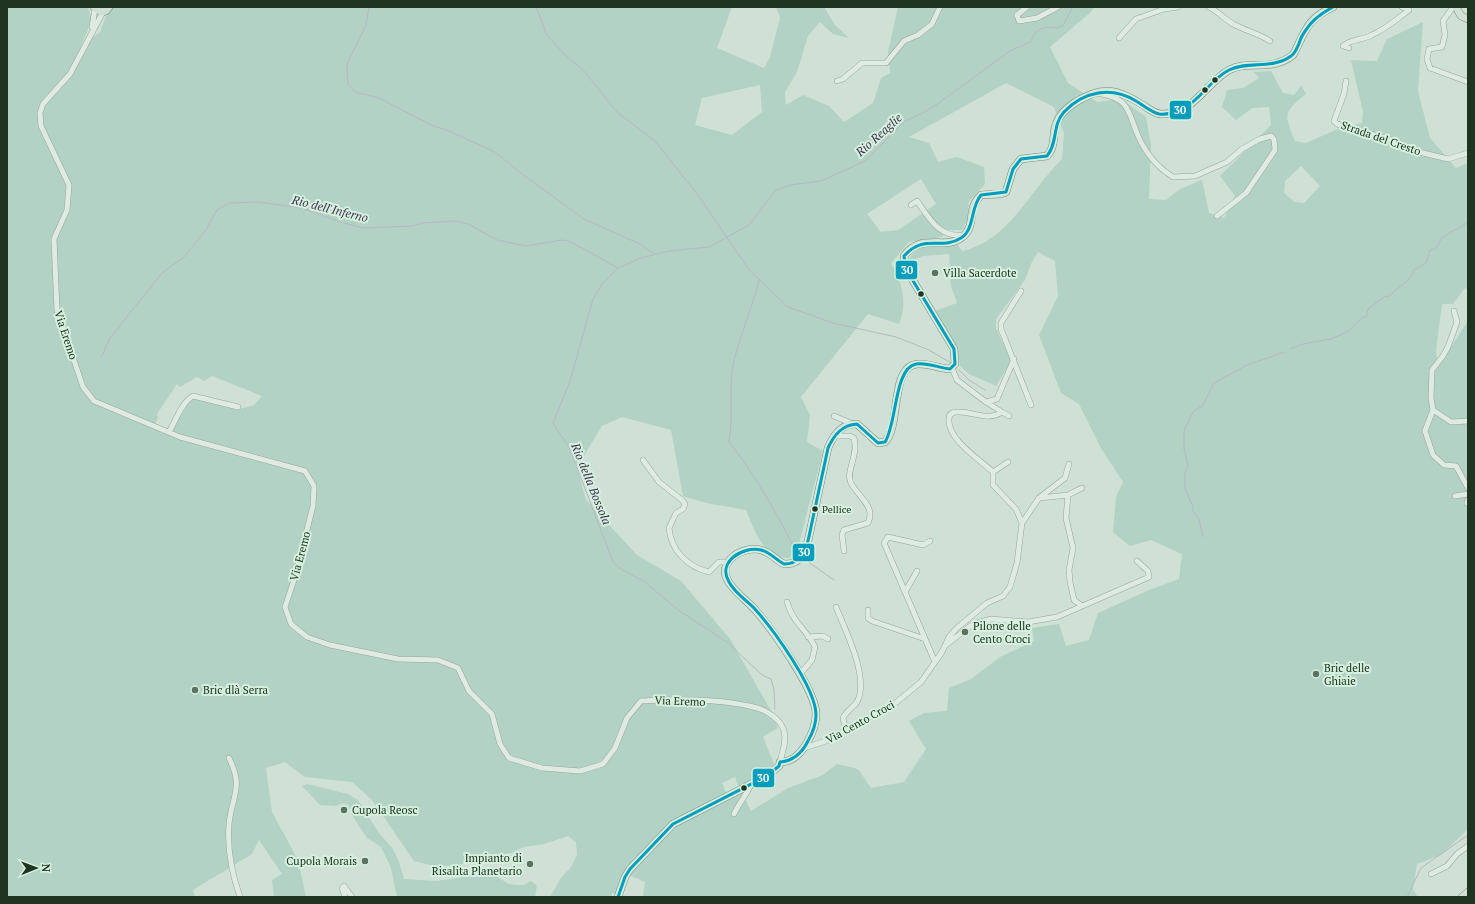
<svg xmlns="http://www.w3.org/2000/svg" width="1475" height="904" viewBox="0 0 1475 904" font-family="'PT Serif',serif">
  <style>
    .green { fill: #b2d2c6; fill-rule: evenodd }
    .lines { fill: none; stroke-linecap: round; stroke-linejoin: round }
    .stream { stroke: #b8b8c4; stroke-width: 1 }
    .minor-casing { stroke: #97a69a; stroke-width: 6 }
    .major-casing { stroke: #7e8c80; stroke-width: 8 }
    .minor { stroke: #deeae2; stroke-width: 5 }
    .major { stroke: #d1e0d6; stroke-width: 7 }
    .bus-1-casing { stroke: #d5f1de; stroke-width: 6 }
    .bus-1 { stroke: #039dbd; stroke-width: 3 }
    .bus-dot { fill: #203422; stroke: #d5f1de; stroke-width: 1.5 }
    .poi-dot { fill: #5d7160; stroke: #d5f1de; stroke-width: 1.5 }
    .labels { text-anchor: middle; stroke-width: 4; stroke-linejoin: round; paint-order: stroke }
    .bus-label { font-size: 10px; fill: #203422; stroke: #d5f1de; text-anchor: start }
    .street-label { font-size: 11px; fill: #203422; stroke: #d5f1de }
    .poi-label { font-size: 11px; fill: #203422; stroke: #d5f1de; text-anchor: start }
    .water-label { font-size: 12px; font-style: italic; fill: #433152; stroke: #d5f1de }
    .line-badge { stroke: #d5f1de; stroke-width: 1.5 }
    .badge-label { font-size: 11px; text-anchor: middle; font-weight: bold; fill: #fff }
  </style>
  <rect width="100%" height="100%" fill="#cee1d4"/>
  <!-- green -->
  <path class="green" d="M7,7h81l3,9v6l-15,37 13,-19 11,-8 6,-16 7,-9h619l-15,41 47,20 6,-11 10,-39 -4,-11h48l11,18 14,13 -16,-4 -13,-12 -12,14 -11,36 -12,20 1,13 17,-10 26,11 15,16 29,-19 8,-25 9,-5 -2,-21 10,-45h196l-2,4 -42,36 18,36 29,19 24,-3 25,18 5,28 -2,54 17,1 14,-11 22,-9 7,33 15,5 11,-22 -15,-20 51,-51 -2,-18 -17,1 -16,12 -14,-13 5,-17 16,-2 16,-10 -5,-6 17,-1 12,22 11,2 7,-9 5,8c-23,18 -22,21 -11,47l11,2 34,-15 22,-5 1,-11 -12,-52 26,1 10,-22 36,-17 -5,69 12,47 26,30 12,-5v126l-3,-1 -12,16h-11l-6,46 2,17 30,-46v508l-27,26 -24,9 -4,26 5,7h-775l2,-15 -21,-9 -9,21 -3,-1 -1,4h-61l11,-19 10,-11 6,-12 -1,-13 -8,-6 -24,8 -20,3 -13,6 -42,8 -12,5 -27,-1 -16,-4 -42,-61 -20,-18 -47,-5 -20,-15 -19,6 6,44 26,48 8,37h-32l-2,-17 10,-6 -23,-34 -7,14 -59,36 2,7h-188zM1006,83l48,24 10,26 -2,26c-33,32 -52,81 -100,92l-5,-7c-15,3 -45,-4 -48,18l14,-6 26,-2 2,32 6,17 -22,8 23,41 2,14 9,8 27,12 15,-25 -15,-33v-9l29,-39 6,-16 7,-12 17,9 3,35 -19,39 22,58 18,11 23,46 21,32 -7,15 -3,35 17,14 21,-6 31,14 -3,25 -30,11 -51,23 -9,27 -23,6 -7,-22 -27,4 2,13 -34,16 -29,22 -22,9 -2,23 -23,2 -15,8 17,28 -22,33 -33,6 -13,-19 -21,-5 -14,11 -35,13 -37,23 -9,-18 -13,6 -7,-16 13,-6 3,9 26,-12 10,-10 -11,-27 15,-9 -8,-19 -40,-70 -49,-58 -44,-26 -51,-55 -9,-33 25,-41 20,-9 49,13 12,66 23,7 40,7c9,21 16,47 43,48l9,-10 25,-97 -16,-9 3,-27 -9,-18 67,-83 31,10c9,-22 3,-42 -8,-61l18,-21 33,-5 5,-7h15l5,-9 2,-20 16,-17 -1,-17 -27,-10 -19,5 -9,-19 -20,-6zM760,85l2,27 -30,23 -37,-10 7,-27zM1301,166l19,20 -16,17 -9,-1 -11,-9 1,-12zM921,179l15,25 -38,26 -17,2 -14,-18zM212,376l50,20 -8,9 -17,5 -45,-12 -19,30 1,4 -21,-4 -38,-15 2,-3 38,15 3,-8 -1,-3 20,-30 3,3 17,-10 7,4z
    M307,784l41,10 10,6 21,33 13,15 6,11 6,20 32,2 49,-7 9,1 15,9 8,1h6l8,-4 6,5 -2,11h-138l-6,-29 -10,-21 -14,-9 -15,-23 -3,-10 -7,-2 -6,3 -16,-1 -18,-19z"/>
  <g class="lines">
    <!-- stream -->
    <path class="stream" d="M369,7l-3,18 -19,39 1,20 7,8 24,6 52,27 18,6 46,21 27,22 62,45 56,25 14,10
      M536,7l11,28 16,18 21,18 33,41 38,29 43,54 51,75 39,37 45,16 63,14 33,13 22,13
      M759,281c-7,27 -18,52 -25,79 -6,27 0,55 -5,82 28,35 49,74 69,113
      M1290,349l13,-5 28,-5 16,-7 15,-14 5,-2c0,-2 0,-5 1,-7 1,-1 15,-11 18,-13l2,1c8,-9 23,-15 26,-27 15,-9 11,-4 16,-20l5,-1 7,-11 12,-8 4,-1 10,-7
      M101,358l9,-20 52,-65 22,-16 22,-27 11,-20 12,-7 29,-1 44,6 38,14 23,6 50,-2 10,-3 33,-2 12,3 29,16 29,6 36,-6 7,1 49,27
      M959,370l10,10 16,10
      M1203,537l-4,-18 -6,-8v-4l-8,-18v-16l3,-7 -4,-17v-18l6,-13 3,-6 10,-7 11,-22 31,-17 39,-14
      M803,561h4l27,19
      M775,709l-1,-19 -3,-11 -9,-4 -35,-33 -49,-32 -33,-28 -24,-13 -8,-7 -43,-113 -17,-26 17,-42 23,-82 9,-15 16,-16 23,-10 28,-7 40,-4 40,-22 27,-35 14,-5 31,-4 44,-20 40,-40 14,-6 17,-10 74,-54 20,-9 7,-11 8,-4 13,1 5,-3 10,-18
      M1407,897l14,-29 47,-33"/>
    <defs>
      <path id="minor" d="M1027,7l-10,8 2,6 18,-3 21,-11
        M1209,7c10,5 16,13 26,18 12,6 24,9 35,16
        M1453,7l-10,14 2,14 -3,12 -13,2 -2,10 3,9 38,14
        M103,12l-33,62 -27,30 -3,9 1,13 28,59 -2,25 -13,29 3,71 26,77 11,14 86,36 125,34 9,15 -1,20 -18,71 -10,30 6,17 16,13 23,8 68,14 40,1 20,8 11,23 23,23 8,30 9,14 33,10 38,3 23,-7 12,-16 12,-30 14,-17c35,-2 83,-2 116,7 11,3 24,12 27,23 3,10 -2,22 -4,31
        M92,27l3,-18
        M1119,38l17,-19 28,-10 14,-2
        M1349,48l-6,-2c8,-7 20,-6 29,-11 14,-6 25,-16 37,-25l-7,-3
        M837,81l6,-2 19,-16h24l18,-22 14,-6 14,-11 8,-17
        M1346,81l-2,13 -9,24 -1,3 3,3 54,16 28,12 29,7 20,-6
        M1100,92l1,2c31,5 27,21 38,44 8,17 18,29 34,39l22,-1 32,-14 15,-13 18,-10 11,-3 3,3 1,11 -29,43 -29,23
        M911,205l6,-4c13,18 22,37 47,34
        M1021,291l-20,32v6l30,76
        M952,368l5,12 29,22 11,-3 17,-40
        M986,402l16,10c-15,10 -29,-1 -45,0 -5,0 -8,2 -8,7 -2,20 31,41 44,53
        M1433,410l-2,-12 1,-28 11,-14 5,-9 9,-25 -3,-11
        M1002,412l7,4
        M834,416l19,8
        M1468,421l-17,1 -18,-12 -8,21 8,24 11,10 12,1 12,22
        M169,432c6,-10 13,-30 24,-36l45,11
        M833,436h17l4,2c5,17 -9,34 -3,45 7,14 25,23 17,40l-24,7 -2,5 2,16
        M643,460l16,22 23,18 3,4 -2,5 -7,4 -7,15c2,23 19,39 40,44l10,-10h9
        M1008,462l-15,10v13l23,24 6,14
        M1068,495l14,-7
        M1455,496l13,-2
        M1040,498l28,-3 -2,23 7,30 -4,22 1,12 4,18 8,6
        M1467,503l1,-3
        M930,541l-7,4 -35,-8 -4,6 51,119
        M905,592l12,-21
        M787,602c6,21 20,28 28,45l-3,13 -12,14
        M836,607c9,23 34,71 21,95 -4,6 -11,9 -14,16l3,13
        M868,610v8l4,3 53,18
        M808,637l15,-1 5,3
        M946,645l27,-21 18,-5 37,3 29,-5 92,-40 -1,-6 -11,-10
        M804,748l22,-7 67,-36 28,-23 21,-30 7,-15 8,-9 30,-25 16,-7 7,-9 7,-24 5,-40 17,-25 26,-20 4,-14
        M229,758c15,30 3,37 0,66 -2,25 3,50 11,73
        M734,814c5,-11 14,-21 17,-30
        M1431,874l16,-8 10,-12 11,-8
        M345,897l-3,-9 2,-2 8,11"/>
      <path id="major" d="M94,7l7,5 5,-1 3,-4
        M1456,7l5,9 7,3
        M618,897l7,-20 5,-8 43,-45 94,-48 12,-10 1,-4c13,0 20,-8 27,-19 5,-9 9,-19 9,-29 0,-23 -43,-83 -59,-102 -8,-10 -22,-19 -29,-31 -12,-20 16,-36 33,-31 9,2 15,10 23,14 16,1 20,-10 24,-23l20,-93c5,-12 14,-25 29,-24l21,19 7,-1c15,-14 6,-70 28,-77 11,-4 25,4 37,4l5,-5 -1,-15 -48,-80 -2,-13c17,-24 41,-6 57,-18 17,-12 4,-28 20,-43l20,-1 5,-2 7,-23 8,-10 26,-3c9,-9 5,-21 9,-32 3,-9 12,-17 20,-22 27,-17 42,-13 67,3 6,4 12,9 19,9 32,0 43,-30 67,-44 20,-11 41,3 64,-15 13,-24 13,-36 40,-48
        M1462,897l6,-5"/>
    </defs>
    <!-- minor casing -->
    <use href="#minor" class="minor-casing"/>
    <!-- major casing -->
    <use href="#major" class="major-casing"/>
    <!-- minor -->
    <use href="#minor" class="minor"/>
    <!-- major -->
    <use href="#major" class="major"/>
    <defs>
      <path id="bus-1" d="M618,897l7,-20 5,-8 43,-45 94,-48 12,-10 1,-4c13,-1 22,-9 28,-21 4,-7 8,-17 8,-26 0,-27 -43,-86 -62,-107 -8,-8 -19,-15 -25,-26 -12,-20 13,-36 32,-32 9,2 15,10 23,14 15,0 20,-10 24,-23l20,-93c6,-13 14,-23 29,-24l21,19 7,-1c12,-18 9,-74 31,-78 11,-2 23,4 34,5l5,-5 -1,-15 -48,-80 -2,-13c21,-23 37,-5 57,-18 14,-9 9,-30 20,-43l25,-3 7,-23 8,-10 26,-3c11,-13 5,-31 17,-44 20,-21 47,-26 72,-11 7,4 15,11 23,13 8,1 17,-2 24,-5 18,-10 28,-30 46,-39 20,-10 43,0 62,-14 5,-3 8,-12 10,-18 8,-15 17,-23 32,-31"/>
    </defs>
    <!-- bus-1 casing -->
    <use href="#bus-1" class="bus-1-casing"/>
    <!-- bus-1 -->
    <use href="#bus-1" class="bus-1"/>
  </g>
  <!-- markers -->
  <g class="bus-dot">
    <circle cx="1215" cy="80" r="3.5"/>
    <circle cx="1205" cy="90" r="3.5"/>
    <circle cx="921" cy="294" r="3.5"/>
    <circle cx="815" cy="509" r="3.5"/>
    <circle cx="744" cy="788" r="3.5"/>
  </g>
  <g class="poi-dot">
    <circle cx="935" cy="273" r="4"/>
    <circle cx="965" cy="632" r="4"/>
    <circle cx="1316" cy="674" r="4"/>
    <circle cx="195" cy="690" r="4"/>
    <circle cx="344" cy="810" r="4"/>
    <circle cx="365" cy="861" r="4"/>
    <circle cx="530" cy="864" r="4"/>
  </g>
  <g class="labels">
    <!-- bus labels -->
    <g class="bus-label">
      <text x="822" y="513">Pellice</text>
    </g>
    <!-- street labels -->
    <g class="street-label">
      <text transform="translate(1381 138) rotate(19)" y="4">Strada del Cresto</text>
      <text transform="translate(66 335) rotate(72)" y="4">Via Eremo</text>
      <text transform="translate(300 556) rotate(-75)" y="4">Via Eremo</text>
      <text transform="translate(680 701) rotate(2)" y="4">Via Eremo</text>
      <text transform="translate(860 722) rotate(-29)" y="4">Via Cento Croci</text>
    </g>
    <!-- poi labels -->
    <g class="poi-label">
      <text x="943" y="277">Villa Sacerdote</text>
      <text x="973" y="630">Pilone delle<tspan x="973" dy="13">Cento Croci</tspan></text>
      <text x="1324" y="672">Bric delle<tspan x="1324" dy="13">Ghiaie</tspan></text>
      <text x="203" y="694">Bric dlà Serra</text>
      <text x="352" y="814">Cupola Reosc</text>
      <text x="522" y="862" text-anchor="end">Impianto di<tspan x="522" dy="13">Risalita Planetario</tspan></text>
      <text x="357" y="865" text-anchor="end">Cupola Morais</text>
    </g>
    <!-- water labels -->
    <g class="water-label">
      <text transform="translate(879 135) rotate(-42)" y="4">Rio Reaglie</text>
      <text transform="translate(330 209) rotate(14)" y="4">Rio dell'Inferno</text>
      <text transform="translate(591 484) rotate(68)" y="4">Rio della Bossola</text>
    </g>
  </g>
  <g class="line-badge">
    <rect x="1169" y="100" width="23" height="20" rx="4" fill="#039dbd"/>
    <rect x="895" y="260" width="23" height="20" rx="4" fill="#039dbd"/>
    <rect x="792" y="543" width="23" height="19" rx="4" fill="#039dbd"/>
    <rect x="752" y="768" width="23" height="20" rx="4" fill="#039dbd"/>
  </g>
  <g class="badge-label">
    <text x="1180" y="114">30</text>
    <text x="907" y="274">30</text>
    <text x="804" y="556">30</text>
    <text x="763" y="782">30</text>
  </g>
  <!-- border -->
  <rect width="1475" height="904" fill="none" stroke="#203422" stroke-width="16"/>
  <!-- north arrow -->
  <g transform="translate(36 868) rotate(89)" stroke="#d5f1de" stroke-width="3" paint-order="stroke">
  <path d="M0-3L7 15L0 10L-7 15Z" fill="#203422"/>
  <text y="-6" font-size="11" font-weight="bold" text-anchor="middle" fill="#203422">N</text>
  </g>
</svg>
